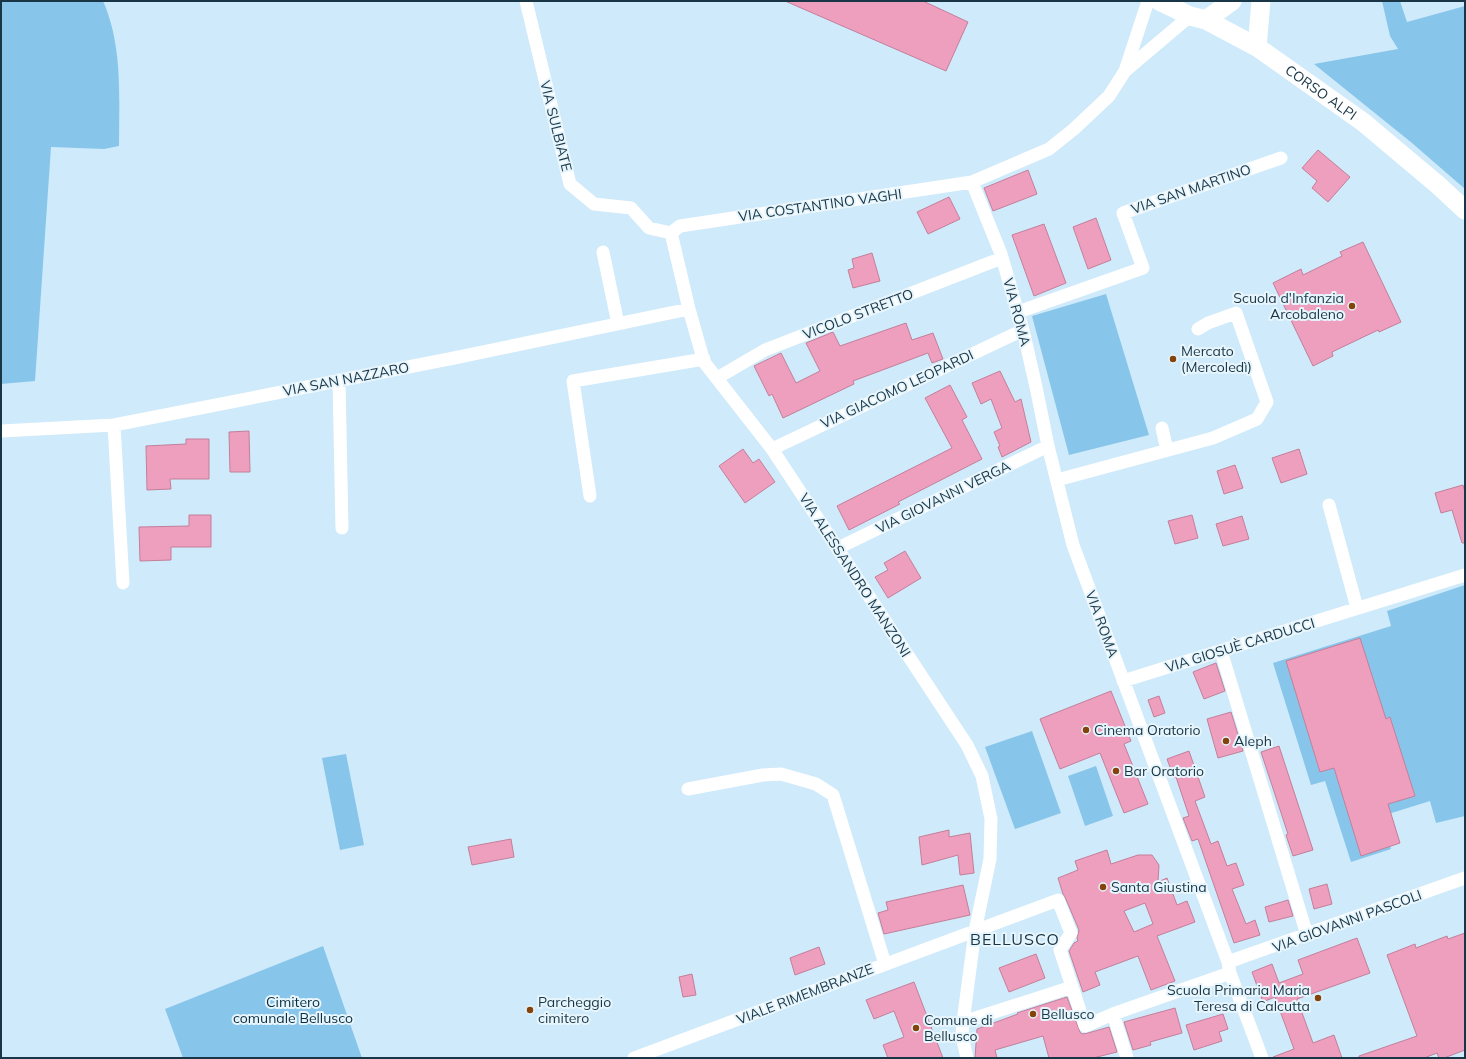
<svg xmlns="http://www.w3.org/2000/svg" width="1466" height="1059" viewBox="0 0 1466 1059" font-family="Mulish,sans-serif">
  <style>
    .green { fill: #87c6ea }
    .building { fill: #ee9fbe; stroke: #c37f9a; fill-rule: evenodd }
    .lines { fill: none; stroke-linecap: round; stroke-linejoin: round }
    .street { stroke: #fff; stroke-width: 13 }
    .secondary { stroke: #fff; stroke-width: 19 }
    .poi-dot { fill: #83430a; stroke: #e7f5fd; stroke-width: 1.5 }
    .labels { text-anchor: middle; stroke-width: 4; stroke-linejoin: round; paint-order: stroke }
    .street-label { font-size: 14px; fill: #193646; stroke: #e7f5fd }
    .poi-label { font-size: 14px; fill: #193646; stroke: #e7f5fd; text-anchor: start }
    .park-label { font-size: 14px; fill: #082d3f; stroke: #e7f5fd }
    .quarter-label { font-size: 16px; letter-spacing: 1px; fill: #193646; stroke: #e7f5fd }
  </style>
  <rect width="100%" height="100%" fill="#cfeafa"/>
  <!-- green -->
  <path class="green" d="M1,1h102c20,45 16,97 16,145l-15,3 -53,-2 -16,234 -34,3z
    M1382,1h18l7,21 58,-16v183l-53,-46 -98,-79 84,-15 -8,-13z
    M1106,294l43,141 -80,20 -37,-139z
    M1465,585v231l-29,7 -6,-22 -48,15 9,33 -40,13 -26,-81 -14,4 -38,-122 118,-37 -4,-15z
    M1032,731l29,82 -46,16 -30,-82z
    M346,754l18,91 -24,5 -18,-92z
    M1096,766l17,50 -28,10 -17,-50z
    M323,946l39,112h-179l-18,-49z"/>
  <!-- building -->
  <path class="building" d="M785,1h138l45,21 -22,49z
    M1318,150l32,27 -22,25 -16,-14 5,-7 -15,-13z
    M1028,170l9,24 -44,17 -9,-23z
    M949,197l11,22 -32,15 -11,-22z
    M1096,218l15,42 -23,9 -15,-42z
    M1044,224l22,59 -32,13 -22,-61z
    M1363,242l38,80 -22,10 -1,-2 -46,22 1,4 -20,10 -40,-83 28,-14 2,6 39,-19 -2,-4z
    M872,253l8,28 -27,7 -5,-18 6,-2 -2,-9z
    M906,323l6,17 21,-7 10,26 -11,4 -4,-10 -75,28 1,3 -71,34 -11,-24 -3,2 -15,-30 27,-13 15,30 24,-12 -14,-28 27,-11 7,14z
    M1000,371l15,31 6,-3 10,43 -29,15 -4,-10 2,-1 -6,-14 8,-4 -11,-29 -10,5 -9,-21z
    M950,385l17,32 -5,3 20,39 -84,43 2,2 -51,26 -12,-24 115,-58 -27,-50z
    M249,431l1,41h-20l-1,-40z
    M186,439h23v40h-39l1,10 -24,1 -1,-44 40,-2z
    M743,449l10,14 6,-4 16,23 -30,21 -26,-37z
    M1299,449l8,25 -26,9 -9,-25z
    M1235,465l8,23 -19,6 -7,-23z
    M1463,485l2,7v51h-3l-10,-33 -11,3 -6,-20z
    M189,515h22v32h-40v13l-31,1 -1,-34 50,-1z
    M1192,515l6,23 -23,6 -7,-23z
    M1242,516l7,23 -26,7 -7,-22z
    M905,551l16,27 -33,20 -13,-21 13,-7 -4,-7z
    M1360,638l26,81 4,-2 25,79 -27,8 12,39 -39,13 -27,-88 -14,4 -34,-111z
    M1216,663l9,28 -21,8 -11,-27z
    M1111,691l20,50 -7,3 24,60 -24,9 -24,-60 -40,16 -20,-50z
    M1159,696l6,17 -11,4 -6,-17z
    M1231,712l12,39 -25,7 -11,-39z
    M1279,746l34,104 -20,6 -7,-21 2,-1 -27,-82z
    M1189,751l16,46 -10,4 16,43 7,-3 9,25 9,-3 8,22 -12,4 14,35 9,-4 5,15 -26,8 -36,-104 -6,2 -9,-23 6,-2 -13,-39 -2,1 -7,-19z
    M949,830v7l21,-4 4,40 -14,2 -2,-20 -36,10 -3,-28z
    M511,839l3,18 -42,8 -4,-18z
    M1107,850l4,14 27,-9h14l7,10 -1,17 9,-4 10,27 10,-4 8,21 -38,14 18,45 -24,9 -13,-34 -43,16 5,13 -17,7 -14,-41 5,-8 4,-2 -1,-3 2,-8 -14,-33 -2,-3 -5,-16 20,-8 -3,-9zM1145,903l8,21 -19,8 -10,-21z
    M1327,884l5,20 -18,5 -5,-20z
    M963,885l7,30 -86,19 -6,-21 10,-3 -2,-8z
    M1288,900l5,16 -24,6 -4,-15z
    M1465,933v117l-21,8h-5l-2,-5 -13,5h-65v-2l58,-20 -30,-81 28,-11 1,4 31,-12 1,3z
    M1357,938l13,35 -73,26 16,44 21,-8 8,23h-68l-1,-1 21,-8 -19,-52 -12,5 -11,-30 20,-8 7,19 24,-9 -5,-14z
    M819,947l6,17 -30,11 -5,-17z
    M1036,954l9,24 -36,14 -10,-24z
    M692,974l4,21 -13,2 -4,-20z
    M914,982l29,76h-55l-5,-13 21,-8 -10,-26 -20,8 -8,-19z
    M1067,997l13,35 2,2 6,-1 21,-6 8,25 -24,6h-44l-6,-22 -48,14 2,8h-22l2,-29 41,-15 -1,-1z
    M1175,1008l7,25 -32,9 1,3 -18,5 -9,-28z
    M1223,1014l5,15 -9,3 3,9 -28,9 -8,-25z"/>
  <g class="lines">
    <!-- street -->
    <path class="street" d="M526,1l44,183 24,20 37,4 18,20 22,5
      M1125,71l65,-55
      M972,182l29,72 22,76 13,57 12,59 25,99 155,417 2,11 32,85
      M671,233l18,76 15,53 68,87 195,296 15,31 9,43 -1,40 -15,72 -12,91 -1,14 5,22
      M671,233l9,-7 292,-44 77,-33 25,-20 35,-33 16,-25 23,-70
      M603,252l15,72
      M1018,312l125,-44 -20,-55 158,-55
      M717,378l48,-28 237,-92
      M339,380l3,148
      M114,425l9,158
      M1162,428l5,22
      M1,431l113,-6 340,-67 235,-49
      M772,449l251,-119
      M1057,480l156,-42 44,-19 10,-17 -31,-89 -28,10 -10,6
      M590,496l-17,-115 131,-22
      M1329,505l28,103
      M838,548l210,-102
      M1221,651l86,284
      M1123,681l342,-106
      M688,789l75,-14 18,-1 35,10 17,11 52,169
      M1228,962l237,-84
      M963,1022l109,-35
      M634,1058l424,-158 13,33 -11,17 25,76 28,-12
      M1127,1058l-14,-44 117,-41"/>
    <!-- secondary -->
    <g class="secondary">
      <path id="s1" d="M1159,1l31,15 16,4 51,27 106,75 75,63 27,25"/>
      <path d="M1206,20l26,-19"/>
      <path d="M1257,47l4,-46"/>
    </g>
  </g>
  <!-- markers -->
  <g class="poi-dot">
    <circle cx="1352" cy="306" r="4"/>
    <circle cx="1173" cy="359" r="4"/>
    <circle cx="1086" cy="730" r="4"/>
    <circle cx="1226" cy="741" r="4"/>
    <circle cx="1116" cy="771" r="4"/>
    <circle cx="1103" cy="887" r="4"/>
    <circle cx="1318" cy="998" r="4"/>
    <circle cx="530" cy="1010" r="4"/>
    <circle cx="1033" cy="1014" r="4"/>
    <circle cx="916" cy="1028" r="4"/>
  </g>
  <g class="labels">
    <!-- street labels -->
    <g class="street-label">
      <text dy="5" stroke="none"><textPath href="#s1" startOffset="187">CORSO ALPI</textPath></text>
      <text transform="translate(556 126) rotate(76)" y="5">VIA SULBIATE</text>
      <text transform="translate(1191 189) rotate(-19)" y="5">VIA SAN MARTINO</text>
      <text transform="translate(820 205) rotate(-8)" y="5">VIA COSTANTINO VAGHI</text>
      <text transform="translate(1017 312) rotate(75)" y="5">VIA ROMA</text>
      <text transform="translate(858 314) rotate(-21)" y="5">VICOLO STRETTO</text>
      <text transform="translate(346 379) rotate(-11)" y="5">VIA SAN NAZZARO</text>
      <text transform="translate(897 389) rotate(-25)" y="5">VIA GIACOMO LEOPARDI</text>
      <text transform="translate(943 497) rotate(-26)" y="5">VIA GIOVANNI VERGA</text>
      <text transform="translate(855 575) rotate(57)" y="5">VIA ALESSANDRO MANZONI</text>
      <text transform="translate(1102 624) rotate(70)" y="5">VIA ROMA</text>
      <text transform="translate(1240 645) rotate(-17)" y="5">VIA GIOSUÈ CARDUCCI</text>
      <text transform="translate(1347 921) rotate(-20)" y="5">VIA GIOVANNI PASCOLI</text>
      <text transform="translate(805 994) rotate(-21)" y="5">VIALE RIMEMBRANZE</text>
    </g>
    <!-- poi labels -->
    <g class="poi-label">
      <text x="1344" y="303" text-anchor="end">Scuola d'Infanzia<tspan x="1344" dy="16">Arcobaleno</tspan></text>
      <text x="1181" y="356">Mercato<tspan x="1181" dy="16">(Mercoledì)</tspan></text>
      <text x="1094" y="735">Cinema Oratorio</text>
      <text x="1234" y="746">Aleph</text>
      <text x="1124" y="776">Bar Oratorio</text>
      <text x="1111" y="892">Santa Giustina</text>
      <text x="1310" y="995" text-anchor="end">Scuola Primaria Maria<tspan x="1310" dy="16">Teresa di Calcutta</tspan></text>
      <text x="538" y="1007">Parcheggio<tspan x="538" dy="16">cimitero</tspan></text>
      <text x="1041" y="1019">Bellusco</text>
      <text x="924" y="1025">Comune di<tspan x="924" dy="16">Bellusco</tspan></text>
    </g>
    <!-- park labels -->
    <g class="park-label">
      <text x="293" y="1007">Cimitero<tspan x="293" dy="16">comunale Bellusco</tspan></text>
    </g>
    <!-- quarter labels -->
    <g class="quarter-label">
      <text x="1015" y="945">BELLUSCO</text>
    </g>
  </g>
  <!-- border -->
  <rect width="1466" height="1059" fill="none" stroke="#193646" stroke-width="4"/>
</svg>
